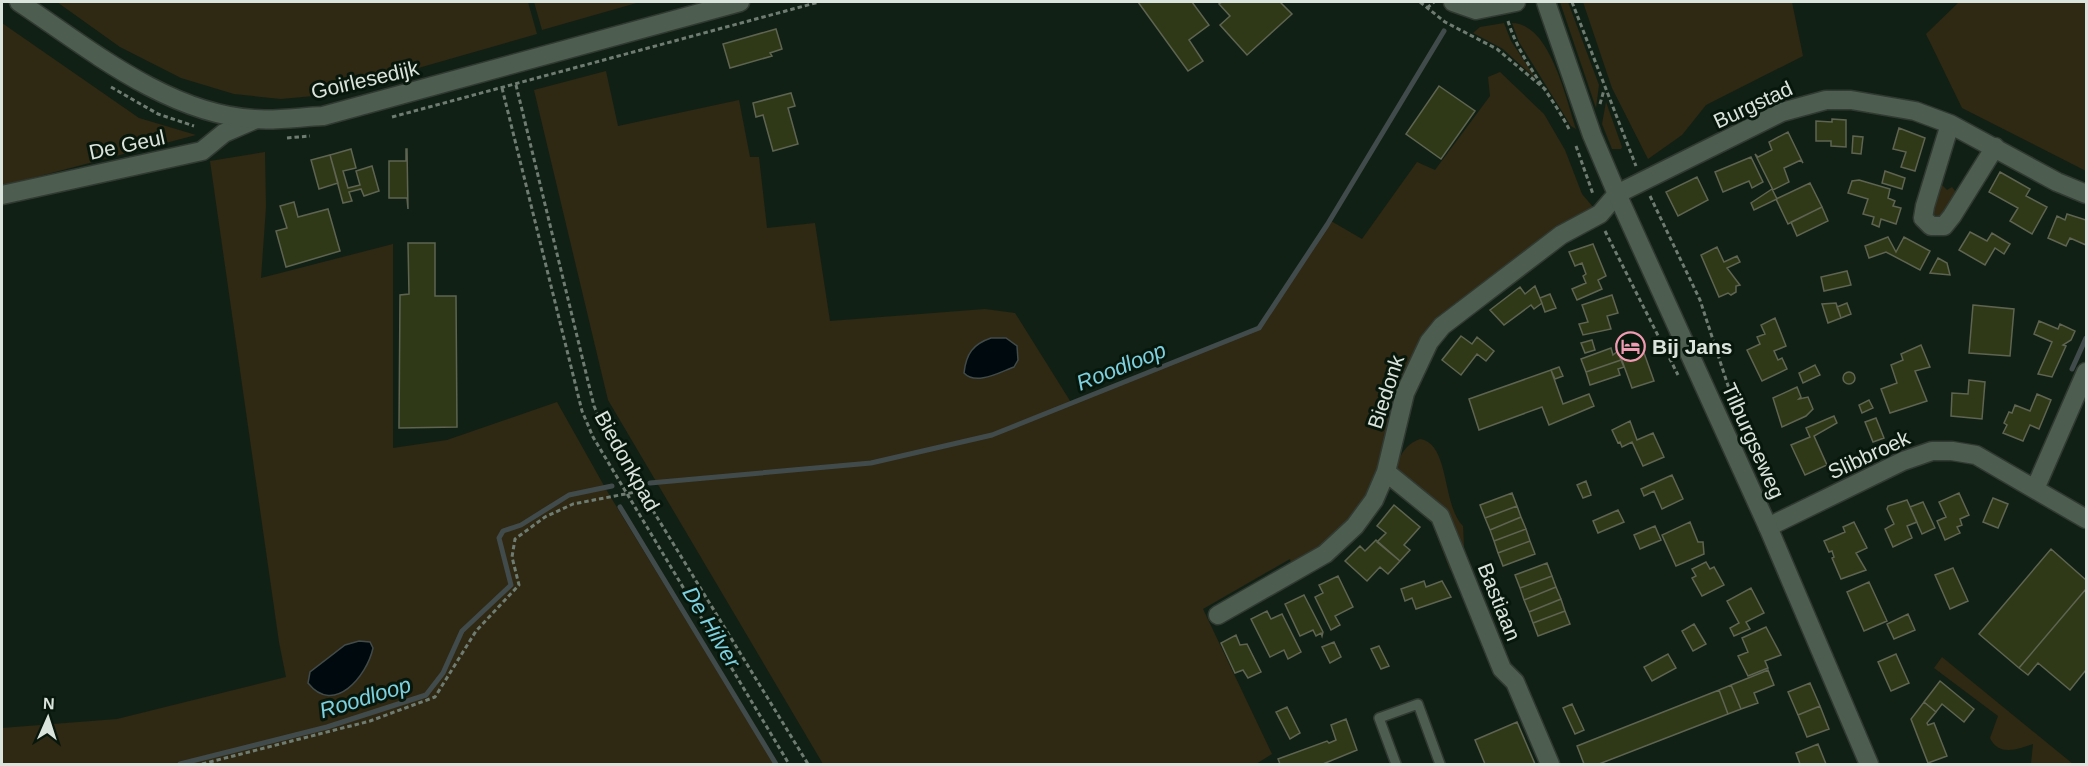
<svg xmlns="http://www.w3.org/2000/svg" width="2088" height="766" viewBox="0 0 2088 766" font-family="Helvetica,sans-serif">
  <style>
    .green { fill: #2f2813 }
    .water { fill: #00090d; stroke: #414b4b; stroke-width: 1.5 }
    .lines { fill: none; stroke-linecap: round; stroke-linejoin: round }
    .stream { stroke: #414b4b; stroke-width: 5 }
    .building { fill: #303917; stroke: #5e6451; stroke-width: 1.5 }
    .service-casing { stroke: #313a32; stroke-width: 12 }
    .minor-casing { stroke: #313a32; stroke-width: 21 }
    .tertiary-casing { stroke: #313a32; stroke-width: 21 }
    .path { stroke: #6f7c72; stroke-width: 3; stroke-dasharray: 4.5 3; stroke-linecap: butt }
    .service { stroke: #4d5e50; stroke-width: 9 }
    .minor { stroke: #4d5e50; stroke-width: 18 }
    .tertiary { stroke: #4d5e50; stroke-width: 18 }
    .labels { text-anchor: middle; stroke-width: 6; stroke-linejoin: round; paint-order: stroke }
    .street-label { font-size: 21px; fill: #dae4dc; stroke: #08170c }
    .poi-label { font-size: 21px; font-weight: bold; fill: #dae4dc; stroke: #08170c; text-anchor: start }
    .water-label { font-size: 22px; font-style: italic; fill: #7cd0df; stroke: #08170c }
  </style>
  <rect width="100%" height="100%" fill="#112015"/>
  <!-- green -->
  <path class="green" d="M57,2h471l9,32 -213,61 -43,4 -47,-5 -53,-16 -61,-31z
    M534,2h106l-98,28z
    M1560,2h8l31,83 -3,23z
    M1583,2h209l11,54 -97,49 -24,30 -34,24 -36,-71z
    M1959,2h127v169l-124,-63 -36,-74z
    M2,23l137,95 57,17 -194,51z
    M1504,23l7,18 25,38 -33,-30 -30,-16 7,-6z
    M1512,23c38,0 54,76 64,106l-5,-3 -52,-84z
    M606,71l12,55 121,-26 11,57h9l8,71 48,-5 15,98 155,-12 30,4 57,91 188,-75 71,-108 31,18 55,-77 18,8 55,-74 -2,-19 12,-5 44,42 21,36 17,44 11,13 -175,142 -20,37 -21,89 -20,36 -27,30 -38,27 -2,-9 -87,50 69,145 -16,10h-433l-215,-364 -74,-310z
    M1606,102l16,45 -1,2h-9l-10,-25z
    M265,152l1,55 -5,71 132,-34v204l54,-8 110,-38 50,89 167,273h-772v-36l115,-9 169,-42 -7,-35 -69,-481z
    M1939,182l8,8 5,-3 6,8 -17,22 -9,-3z
    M1420,439c30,4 22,67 43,87l2,39 -15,5 -18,-47 -40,-34c5,-22 5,-41 28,-50z
    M1942,657l131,107h-42l2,-20c-15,5 -34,13 -43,-6l8,-22 -64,-48z"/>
  <!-- water -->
  <path class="water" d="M991,338h15l11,8 1,14 -4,7c-14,5 -38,19 -50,6 2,-19 9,-29 27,-35z
    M359,641l11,1 3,6c-6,28 -39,68 -65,35l2,-11 35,-27z"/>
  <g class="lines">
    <!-- stream -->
    <path class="stream" d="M2072,369l14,-31
      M650,483l221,-20 121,-28 267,-107 68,-103 117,-194
      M620,507l156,257
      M180,764l147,-37 99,-32 17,-22 19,-42 49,-46 -12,-47 4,-7 18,-6 48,-30 43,-9"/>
  </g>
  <!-- building -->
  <path class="building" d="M1138,2h54l17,23 -20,15 14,21 -15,10z
    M1222,2h58l12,12 -45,41 -27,-30 10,-9 -11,-12z
    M776,29l6,20 -12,4 2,3 -42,12 -7,-24z
    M1439,86l36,25 -34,48 -35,-25z
    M791,93l4,13 -7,2 10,36 -25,7 -10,-36 -7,2 -3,-14z
    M1832,119l14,1v27l-15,-1v-5h-15v-20l16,1z
    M1899,128l26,10 -10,33 -14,-4 5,-15 -13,-3z
    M1788,132l15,31 -2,-3 -17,8 5,14 -16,8 -18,-36 3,3 14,-7 -3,-8z
    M1853,136l10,1 -2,17 -9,-1z
    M351,149l5,19 -13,3 5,17 12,-3 -4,-14 16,-5 7,25 -15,5 -3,-7 -12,3 3,9 -9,2 -13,-48z
    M406,149h1l1,60 -1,-11h-18v-37h17z
    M330,155l8,28 -19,6 -8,-29z
    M1751,157l12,25 -11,6 -3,-7 -26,11 -8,-20z
    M1885,171l20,7 -3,11 -20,-6z
    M2000,172l30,17 -4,7 21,11 -15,27 -22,-13 8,-13 -29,-16z
    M1697,177l11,23 -30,16 -12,-24z
    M1859,180l31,9 -2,9 7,3 -2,5 8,2 -5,16 -15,-5 -2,8 -7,-3 2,-7 -11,-3 5,-15 -20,-6 4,-12z
    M1810,183l12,24 -34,17 -12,-25z
    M1772,189l5,10 -23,11 -3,-7z
    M294,202l4,15 30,-8 12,42 -54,16 -10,-36 11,-3 -7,-22z
    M1822,207l6,14 -31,15 -6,-14z
    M2067,214l19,6v25l-16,-7 -4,8 -18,-8 9,-22 8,4z
    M1970,232l17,9 5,-8 18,11 -6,10 -9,-6 -10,17 -26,-15z
    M1888,237l8,15 8,-15 26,14 -10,19 -34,-18 -17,6 -4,-12z
    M408,243h27v53h21l1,131 -58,1 1,-133 9,-1z
    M1593,244l13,32 -8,4 4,9 -25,11 -5,-11 14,-6 -3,-7 3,-2 -4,-11 -7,3 -6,-14z
    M1717,247l7,15 13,-6 3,6 -13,6 13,17 -4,1v6l-5,3 -3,-2 -9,4 -18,-42z
    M1938,258l9,5 3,12 -20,-2z
    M1847,271l4,14 -27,6 -3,-14z
    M1535,286l7,17 -8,6 -3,-4 -27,20 -14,-15 30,-23 5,7z
    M1550,294l6,14 -11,4 -5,-14z
    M1612,295l6,18 -11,3 4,13 -28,6 -4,-11 9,-2 -6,-17z
    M1836,303l5,15 -13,5 -6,-19z
    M1847,303l4,11 -10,4 -4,-11z
    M1973,305l41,4 -4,47 -41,-3z
    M1775,318l11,28 -12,5 4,9 4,-2 5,11 -25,12 -15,-31 13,-6 -3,-7 8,-3 -4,-9z
    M2039,321l19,8 2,-5 15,7 -4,9 -8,5 3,1 -14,31 -14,-3 14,-32 -18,-8z
    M1461,336l11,8 5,-7 17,14 -8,10 -9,-7 -16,21 -19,-15z
    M1638,336l16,45 -22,7 -16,-44z
    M1592,340l3,10 -10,3 -4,-10z
    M1921,345l9,22 -15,4 12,30 -37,12 -9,-24 16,-6 -6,-18 12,-5 -2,-6z
    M1611,348l2,7 5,-4 3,9 -35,12 -5,-13z
    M1621,360l3,7 -6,2 2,6 -30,10 -4,-13z
    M1815,365l5,10 -17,8 -4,-10z
    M1559,367l4,9 -8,3 -4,-9z
    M1551,370l12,34 26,-10 5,12 -45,19 -7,-18 -63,23 -10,-31z
    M1843 378a6 6 0 1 1 12 0a6 6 0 1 1-12 0Z
    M1969,380l16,2 -3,37 -31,-3 1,-23 16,1z
    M1797,387l4,10 -2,2 9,-2 5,12 -7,7 -24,11 -9,-29z
    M2037,394l14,6 -12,29 -9,-4 -7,16 -20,-8 4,-8 -3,-2 5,-11 3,1 3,-8 15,6z
    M1869,400l4,8 -11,5 -3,-8z
    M1834,416l3,7 -23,13 13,29 -22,10 -14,-30 19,-8 -4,-9z
    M1876,418l8,20 -11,4 -8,-20z
    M1630,421l7,19 16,-7 11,24 -21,9 -11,-24 -10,5 -2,-5 -2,1 -6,-13z
    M1672,475l11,24 -21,10 -8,-18 -10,5 -3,-7z
    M1586,481l5,14 -8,3 -6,-13z
    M1512,493l5,13 -32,12 -5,-13z
    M1959,493l10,22 -9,4 2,6 -5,2 3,6 -15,7 -8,-19 9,-4 -7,-15z
    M1993,498l15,6 -10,24 -15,-6z
    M1907,500l10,22 -10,4 5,12 -19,9 -8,-18 9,-5 -7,-15 1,-3z
    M1923,502l12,26 -13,6 -12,-27z
    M1394,505l26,22 -16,18 6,5 -10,11 -23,-19 9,-9 -9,-7z
    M1517,506l4,11 -31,13 -5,-12z
    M1618,510l6,12 -26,11 -5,-12z
    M1521,517l5,12 -32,12 -4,-11z
    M1690,522l8,20h5l1,12 -28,12 -14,-31z
    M1854,522l13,26 -11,5 10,17 -25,9 -9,-21 2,-1 -2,-6 -3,1 -5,-11 21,-9 -2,-5z
    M1655,526l6,14 -21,9 -6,-14z
    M1526,529l4,12 -32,12 -4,-12z
    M1376,540l24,21 -12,13 -8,-7 -13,14 -22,-20 15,-15 5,5z
    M1530,541l5,13 -32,12 -5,-13z
    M2051,549l35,31v9l-67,79 -40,-34z
    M1706,562l4,7 4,-2 10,18 -22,11 -10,-18 4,-2 -4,-7z
    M1547,563l5,13 -32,12 -5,-13z
    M1953,568l15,33 -18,8 -15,-34z
    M1338,576l15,31 -18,9 5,9 -9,5 -16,-33 8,-4 -4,-8z
    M1552,576l4,11 -32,13 -4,-12z
    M1424,581l2,6 16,-6 9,16 -35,12 -4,-11 -7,3 -4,-12z
    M1869,582l18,39 -23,10 -17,-39z
    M1556,587l5,12 -32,13 -5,-12z
    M1751,588l13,25 -18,9 4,7 -16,7 -4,-8 9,-5 -12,-22z
    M2086,589v81l-16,20 -32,-27 -10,12 -9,-7z
    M1304,595l19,37 -1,4 -1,-3 -5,3 -3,-6 -13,6 -15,-32z
    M1561,599l4,12 -32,12 -4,-11z
    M1267,611l4,8 11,-5 19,38 -13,7 -4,-9 -14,7 -19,-38z
    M1565,611l5,13 -32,12 -5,-13z
    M1908,614l7,16 -21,9 -7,-15z
    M1694,624l12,20 -13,7 -11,-20z
    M1766,627l15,28 -16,6 3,7 -20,8 -10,-20 10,-4 -6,-14z
    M1236,635l4,10 7,-1 14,28 -13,6 -5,-8 -8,3 -14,-30z
    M1334,642l7,15 -11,6 -8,-16z
    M1379,646l10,20 -8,3 -10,-20z
    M1668,654l8,14 -24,13 -8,-14z
    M1896,654l13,29 -18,8 -13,-29z
    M1768,670l6,15 -20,8 4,10 -17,6 -10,-24z
    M1940,681l34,28 -10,13 -22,-18 -6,8 -12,-10z
    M1810,683l10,23 -22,9 -10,-23z
    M1731,685l10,24 -13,5 -9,-24z
    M1719,690l9,24 -129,50h-15l-7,-18z
    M1924,702l12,10 -9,11 1,2 6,-2 13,33 -19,7 -17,-44z
    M1572,704l12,26 -9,4 -12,-26z
    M1820,706l9,23 -22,8 -9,-22z
    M1287,707l13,26 -10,6 -14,-27z
    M1346,719l11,31 -34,14h-43l-2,-5 49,-18 2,2 7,-3 -5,-15z
    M1517,722l18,42h-50l-10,-24z
    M1818,744l8,20h-26l-4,-11z"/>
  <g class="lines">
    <defs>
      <path id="service" d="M1396,764l-17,-46 39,-14 22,60"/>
      <path id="minor" d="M1950,124l-25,82 -2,12 8,8h13l8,-10 43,-69
        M2,195l200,-44 22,-18 30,-13
        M1386,472l54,44 62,153 13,13 35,82
        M2035,489l51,-117
        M1768,527l135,-66 29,-10h20l24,4 110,64
        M1218,615l107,-61 30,-28 19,-26 12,-28 19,-79 24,-51 13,-16 119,-91 39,-21 17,-20 165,-82 44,-12h25l64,11 35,13 107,58 29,12"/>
      <path id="tertiary" d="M19,2c69,46 149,112 235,117 22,2 46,-2 69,-3l417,-114
        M1453,2l23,8 40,-8
        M1546,2l46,133 25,59 151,333 101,237"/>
    </defs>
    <!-- service casing -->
    <use href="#service" class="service-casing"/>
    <!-- minor casing -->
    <use href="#minor" class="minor-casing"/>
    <!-- tertiary casing -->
    <use href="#tertiary" class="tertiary-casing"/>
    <!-- path -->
    <path class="path" d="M1420,2l25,20 52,27 49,41
      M1572,2l64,164
      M1427,8l7,-6
      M1508,21c12,40 42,71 61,108
      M516,85l78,321 10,23 37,62 167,273
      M111,87l47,27 36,12
      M502,88l80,323 11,26 196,327
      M1600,104l4,-14
      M392,117l427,-115
      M287,138l23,-2
      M1576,146l17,48
      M1650,196l50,104 35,107
      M1605,231l73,144
      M202,764l168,-43 65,-24 41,-66 43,-46 -7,-28 3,-18 30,-22 28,-13 68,-13"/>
    <!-- service -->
    <use href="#service" class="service"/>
    <!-- minor -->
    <use href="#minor" class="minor"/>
    <!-- tertiary -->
    <use href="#tertiary" class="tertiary"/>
  </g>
  <!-- icons -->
  <defs>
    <symbol id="hotel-ring" viewBox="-11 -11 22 22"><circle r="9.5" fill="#08170c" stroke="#f19ab3" stroke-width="1.5"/><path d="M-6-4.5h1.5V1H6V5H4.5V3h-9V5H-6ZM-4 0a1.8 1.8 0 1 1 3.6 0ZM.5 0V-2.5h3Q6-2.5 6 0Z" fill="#f19ab3"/></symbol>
  </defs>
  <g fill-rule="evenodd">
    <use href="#hotel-ring" x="1614" y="330" width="33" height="33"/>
  </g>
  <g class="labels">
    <!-- street labels -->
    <g class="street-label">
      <text transform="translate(365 80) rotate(-13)" y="7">Goirlesedijk</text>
      <text transform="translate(1753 105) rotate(-25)" y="7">Burgstad</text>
      <text transform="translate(127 145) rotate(-12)" y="7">De Geul</text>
      <text transform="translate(1386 392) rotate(-72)" y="7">Biedonk</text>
      <text transform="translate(1753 441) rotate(66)" y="7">Tilburgseweg</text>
      <text transform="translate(1869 455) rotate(-25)" y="7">Slibbroek</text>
      <text transform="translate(627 461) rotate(61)" y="7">Biedonkpad</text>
      <text transform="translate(1499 602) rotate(68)" y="7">Bastiaan</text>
    </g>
    <!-- poi labels -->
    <g class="poi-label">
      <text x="1652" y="354">Bij Jans</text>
    </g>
    <!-- water labels -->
    <g class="water-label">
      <text transform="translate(1121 366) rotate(-22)" y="8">Roodloop</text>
      <text transform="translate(712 627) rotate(59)" y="8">De Hilver</text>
      <text transform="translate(365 697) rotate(-17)" y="8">Roodloop</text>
    </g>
  </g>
  <!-- border -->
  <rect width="2088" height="766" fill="none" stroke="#dae4dc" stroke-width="6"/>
  <!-- north arrow -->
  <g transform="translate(48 718) rotate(3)" stroke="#08170c" stroke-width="4.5" paint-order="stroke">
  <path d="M0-4.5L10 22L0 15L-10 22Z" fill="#dae4dc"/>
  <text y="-9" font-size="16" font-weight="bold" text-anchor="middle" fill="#dae4dc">N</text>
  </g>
</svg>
